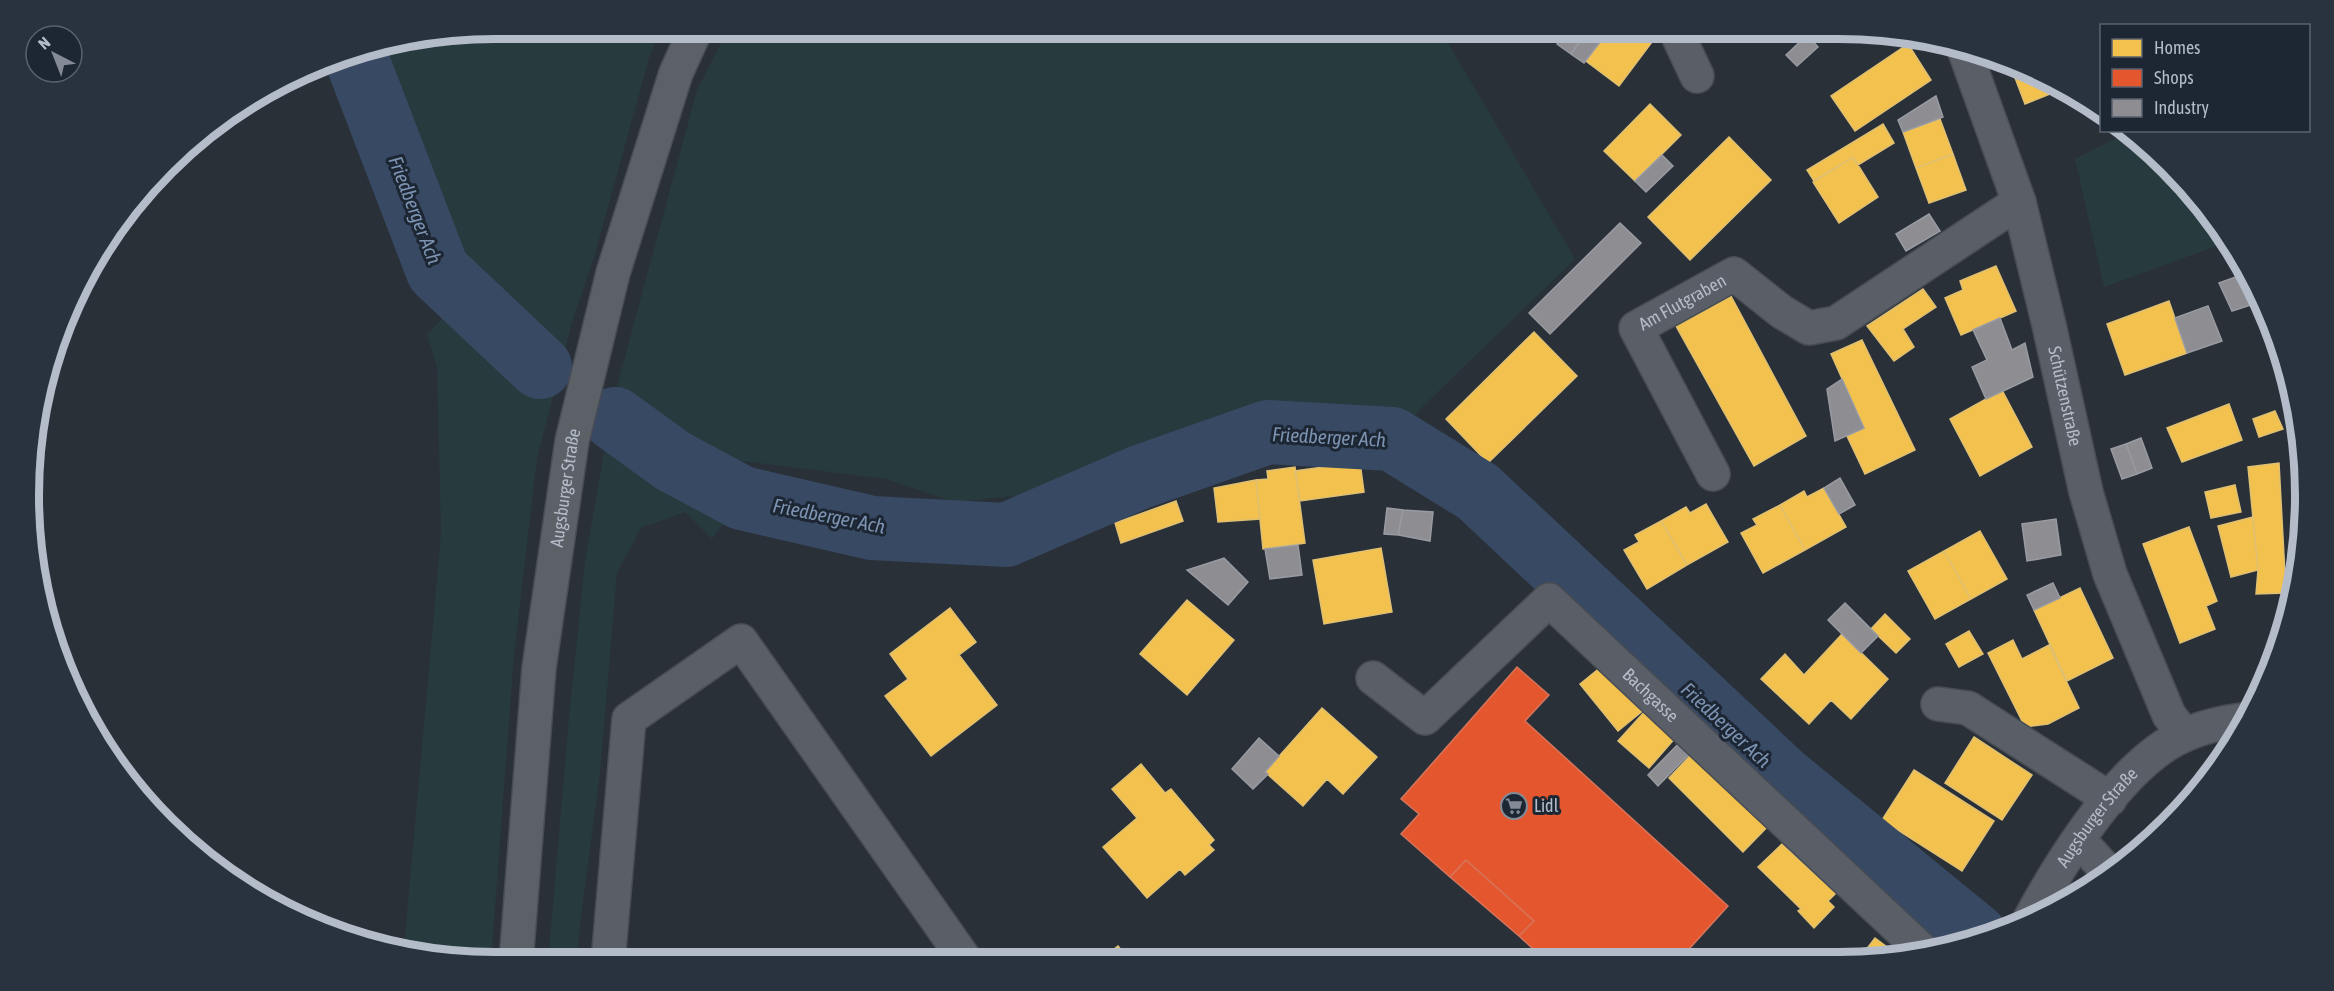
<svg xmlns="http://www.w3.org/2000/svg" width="2334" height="991" viewBox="0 0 2334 991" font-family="'Asap Condensed',sans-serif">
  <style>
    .green { fill: #273a3e }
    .homes { fill: #f2c14e; stroke: #dfc073; stroke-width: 1.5 }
    .shops { fill: #e4572e; stroke: #d6755c; stroke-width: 1.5 }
    .industry { fill: #8d8d92; stroke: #999ba2; stroke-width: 1.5 }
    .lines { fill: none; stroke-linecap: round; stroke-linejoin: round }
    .river { stroke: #384963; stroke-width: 64 }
    .minor-casing { stroke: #484c53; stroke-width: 36 }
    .major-casing { stroke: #484c55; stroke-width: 36 }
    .minor { stroke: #5a5e66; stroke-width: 33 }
    .major { stroke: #5c6168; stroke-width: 33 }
    .labels { text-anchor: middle; stroke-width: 6; stroke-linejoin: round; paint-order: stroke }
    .street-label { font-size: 18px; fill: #b4bcc9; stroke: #1d2633 }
    .poi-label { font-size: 18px; fill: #b4bcc9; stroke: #1d2633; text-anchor: start }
    .water-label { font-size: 20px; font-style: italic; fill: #7c92b1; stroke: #1d2633 }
    .rim { fill: none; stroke: #b4bcc9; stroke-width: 8 }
  </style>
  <rect width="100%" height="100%" fill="#2a3038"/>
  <!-- green -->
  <path class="green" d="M496,29h165l-12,29 -54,196 -23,68 -35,137 -23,196 -23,307 -87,-15 37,-413 -4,-167 -10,-33 20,-20 -116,-254 14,-7z
    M728,29h712l135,230 -173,168 -107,-26 -260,93 -80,8 -69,-23 -153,-19 -120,-59 84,-311z
    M2129,132c39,27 74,70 99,110l-124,45 -29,-128z
    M607,445l55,30 55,20 20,11 -25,33 -27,-27 -44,16 -24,45 -17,200 -20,151 -3,38h-29l21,-245 16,-156 18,-104z"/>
  <!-- homes -->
  <path class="homes" d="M1549,29h18l-6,8z
    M1610,29h41l7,5 -39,52 -33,-25z
    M1908,44l23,36 -76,51 -24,-35z
    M2009,62l56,26 -40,16z
    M1650,104l31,31 -46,46 -31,-30z
    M1940,119l13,35 -37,14 -13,-36z
    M1883,124l11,19 -36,22 -5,-8 -39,24 -7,-11z
    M1729,137l42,43 -81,80 -42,-43z
    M1953,154l13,36 -37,13 -13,-35z
    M1853,157l25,40 -39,26 -26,-41z
    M1996,266l20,45 -55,24 -16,-37 18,-8 -3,-9z
    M2251,279l6,10 9,24 -2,1z
    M1923,289l13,18 -33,22 11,18 -20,14 -27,-35z
    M1731,296l75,140 -52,30 -78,-140z
    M2169,301l18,52 -62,22 -18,-51z
    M1534,332l43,44 -89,87 -42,-44z
    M1862,340l53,110 -50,24 -18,-38 17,-8 -33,-74z
    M2002,390l30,57 -52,29 -30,-57z
    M2229,404l13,36 -60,22 -15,-34z
    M2275,411l8,18 -24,8 -6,-18z
    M1360,462l4,30 -64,9 -5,-30z
    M2279,463l7,130 -30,1 2,-24 -10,-103z
    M1295,467l10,76 -42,6 -7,-69 12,-1 -1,-8z
    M1256,480l4,39 -42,3 -4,-34z
    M2235,485l6,27 -30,6 -6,-26z
    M1824,488l22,39 -41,23 -25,-45 24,-14 3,6z
    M1176,501l7,20 -62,22 -6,-20z
    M1706,504l22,38 -41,23 -26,-44 25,-14 4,6z
    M1780,505l25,45 -42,23 -22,-40 16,-8 -4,-6z
    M2253,517l5,53 -27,7 -13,-51z
    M1661,521l26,44 -40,24 -23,-39 15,-8 -4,-7z
    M2189,527l28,74 -11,5 9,23 -35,14 -37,-99z
    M1980,531l27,48 -36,20 -27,-48z
    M1381,548l11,64 -68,12 -11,-64z
    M1944,551l27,48 -36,20 -27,-48z
    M2080,588l33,70 -46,23 -33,-71z
    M1187,600l47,40 -47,55 -47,-41z
    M950,608l26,34 -17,13 38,50 -66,51 -46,-60 23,-17 -18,-25z
    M1885,614l25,25 -14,14 -25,-24z
    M1969,631l14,23 -24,13 -13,-23z
    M1842,634l46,45 -37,40 -20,-19 -22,24 -48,-45 24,-25 19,21z
    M2013,640l9,19 27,-14 30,63 -31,16 -23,3 -37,-74z
    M1607,662l38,47 -27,22 -38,-47z
    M1322,708l55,49 -34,37 -16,-15 -24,27 -38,-34z
    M1646,710l30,27 -27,31 -31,-27z
    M1974,737l58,38 -30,45 -57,-37z
    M1699,746l75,74 -31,32 -74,-74z
    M1141,764l24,29 6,-4 43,51 -5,5 5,5 -29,25 -5,-6 -33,29 -44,-51 34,-29 -25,-29z
    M1914,770l80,51 -32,50 -80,-51z
    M1782,844l54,49 -8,8 6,6 -20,21 -16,-17 3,-2 -43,-42z
    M1875,938l27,20 -43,1z
    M1118,946l12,15h-31z"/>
  <!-- shops -->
  <path class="shops" d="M1517,667l32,28 -24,26 203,185 -48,53h-136l-25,-23 15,-15 -68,-61 -16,17 -49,-43 18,-20 -18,-15z
    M1466,860l68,61 -15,15 -69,-59z"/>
  <!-- industry -->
  <path class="industry" d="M1567,29h22l-18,25 -14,-10z
    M1589,29h12l6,4 -23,30 -13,-9z
    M1807,35l11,12 -21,19 -11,-11z
    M1936,96l7,21 -40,15 -5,-12z
    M1662,155l11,11 -27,26 -11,-11z
    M1929,214l11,17 -34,20 -10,-17z
    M1620,223l21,20 -91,91 -21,-21z
    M2247,273l13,29 -28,9 -13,-28z
    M2208,306l14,35 -35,12 -12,-35z
    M2000,318l12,32 13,-7 8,34 -47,22 -14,-32 15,-7 -14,-30z
    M1842,379l22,49 -29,13 -8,-52z
    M2141,438l11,30 -15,6 -11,-30z
    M2126,444l11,30 -15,5 -11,-30z
    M1840,478l15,27 -16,9 -15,-26z
    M1387,508l16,2 -5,25 -14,-1z
    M1403,510l30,2 -3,29 -32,-6z
    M2056,519l5,36 -34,6 -5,-37z
    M1298,545l4,30 -32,4 -5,-30z
    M1224,558l24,24 -20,23 -41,-35z
    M2053,583l7,15 -26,12 -7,-15z
    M1845,603l33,33 -17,17 -33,-33z
    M1686,736l11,10 -39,40 -10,-11z
    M1259,738l20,18 -14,16 3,2 -15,15 -21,-20z"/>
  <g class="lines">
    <!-- river -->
    <path class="river" d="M354,52l84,219 102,96
      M615,419l58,42 69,37 130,30 134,7 134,-58 128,-45 124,7 86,53 305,286 193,158"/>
    <defs>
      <g id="minor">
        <path d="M1675,29l22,47"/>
        <path id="s1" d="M1964,49l55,153 30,123 37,167 24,82 59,141 15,20"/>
        <path id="s2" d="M1713,474l-77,-146 98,-54 48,38 27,16 27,-5 183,-121"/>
        <path id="s3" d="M1373,678l52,40 124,-118 375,352"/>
        <path d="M1938,704l30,4 142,91"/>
        <path d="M2079,840l31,34"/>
        <path id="s4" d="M2030,919c29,-54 77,-130 126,-167 24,-19 55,-28 85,-32"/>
        <path d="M608,962l21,-243 112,-78 225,320"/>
      </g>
      <g id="major">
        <path id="s5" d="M516,962l23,-294 33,-227 41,-168 63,-200 20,-44"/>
      </g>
    </defs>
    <!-- minor casing -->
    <use href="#minor" class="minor-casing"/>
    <!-- major casing -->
    <use href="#major" class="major-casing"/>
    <!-- minor -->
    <use href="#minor" class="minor"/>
    <!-- major -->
    <use href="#major" class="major"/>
  </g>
  <!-- icons -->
  <defs>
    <symbol id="supermarket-ring" viewBox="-11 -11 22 22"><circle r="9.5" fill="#1d2633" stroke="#848b96" stroke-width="1.5"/><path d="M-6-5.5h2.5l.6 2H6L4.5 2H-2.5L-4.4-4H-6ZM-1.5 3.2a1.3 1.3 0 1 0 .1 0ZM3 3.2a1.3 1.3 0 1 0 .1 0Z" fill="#848b96"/></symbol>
  </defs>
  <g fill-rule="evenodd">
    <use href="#supermarket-ring" x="1499" y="791" width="30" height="30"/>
  </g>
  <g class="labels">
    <!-- street labels -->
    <g class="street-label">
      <text dy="6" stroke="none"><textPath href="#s2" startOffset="218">Am Flutgraben</textPath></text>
      <text dy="6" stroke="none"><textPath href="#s1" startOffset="362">Schützenstraße</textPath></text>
      <text dy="6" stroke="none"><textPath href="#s5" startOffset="477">Augsburger Straße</textPath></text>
      <text dy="6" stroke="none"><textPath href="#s3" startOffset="376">Bachgasse</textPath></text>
      <text dy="6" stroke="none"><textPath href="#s4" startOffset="122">Augsburger Straße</textPath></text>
    </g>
    <!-- poi labels -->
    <g class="poi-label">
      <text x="1534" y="812">Lidl</text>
    </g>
    <!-- water labels -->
    <g class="water-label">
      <text transform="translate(415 210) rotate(69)" y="7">Friedberger Ach</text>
      <text transform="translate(1329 437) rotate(3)" y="7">Friedberger Ach</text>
      <text transform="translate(829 516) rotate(11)" y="7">Friedberger Ach</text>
      <text transform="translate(1726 725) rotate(43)" y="7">Friedberger Ach</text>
    </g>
  </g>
  <!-- crop -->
  <path d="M0 0H2334V991H0ZM495 39H1839A456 456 0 0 1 2295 495V496A456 456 0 0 1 1839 952H495A456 456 0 0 1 39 496V495A456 456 0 0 1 495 39Z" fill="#29323f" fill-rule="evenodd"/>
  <path class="rim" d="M495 39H1839A456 456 0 0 1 2295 495V496A456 456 0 0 1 1839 952H495A456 456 0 0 1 39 496V495A456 456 0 0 1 495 39Z"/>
  <!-- legend -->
  <rect x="2100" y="24" width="210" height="108" fill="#1d2633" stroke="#59626f" stroke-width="1.5"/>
  <rect x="2112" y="39" width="30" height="18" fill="#f2c14e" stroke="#59626f" stroke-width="1.5"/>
  <text x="2154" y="54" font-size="18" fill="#b4bcc9">Homes</text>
  <rect x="2112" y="69" width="30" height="18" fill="#e4572e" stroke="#59626f" stroke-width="1.5"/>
  <text x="2154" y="84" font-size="18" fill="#b4bcc9">Shops</text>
  <rect x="2112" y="99" width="30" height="18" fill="#8d8d92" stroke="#59626f" stroke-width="1.5"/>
  <text x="2154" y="114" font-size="18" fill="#b4bcc9">Industry</text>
  <!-- north arrow -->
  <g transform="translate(54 54) rotate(318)"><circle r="28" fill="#1d2633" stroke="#59626f" stroke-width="1.5"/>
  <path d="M0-4.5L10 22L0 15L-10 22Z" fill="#848b96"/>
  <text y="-9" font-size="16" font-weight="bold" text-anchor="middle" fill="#b4bcc9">N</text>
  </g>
</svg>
